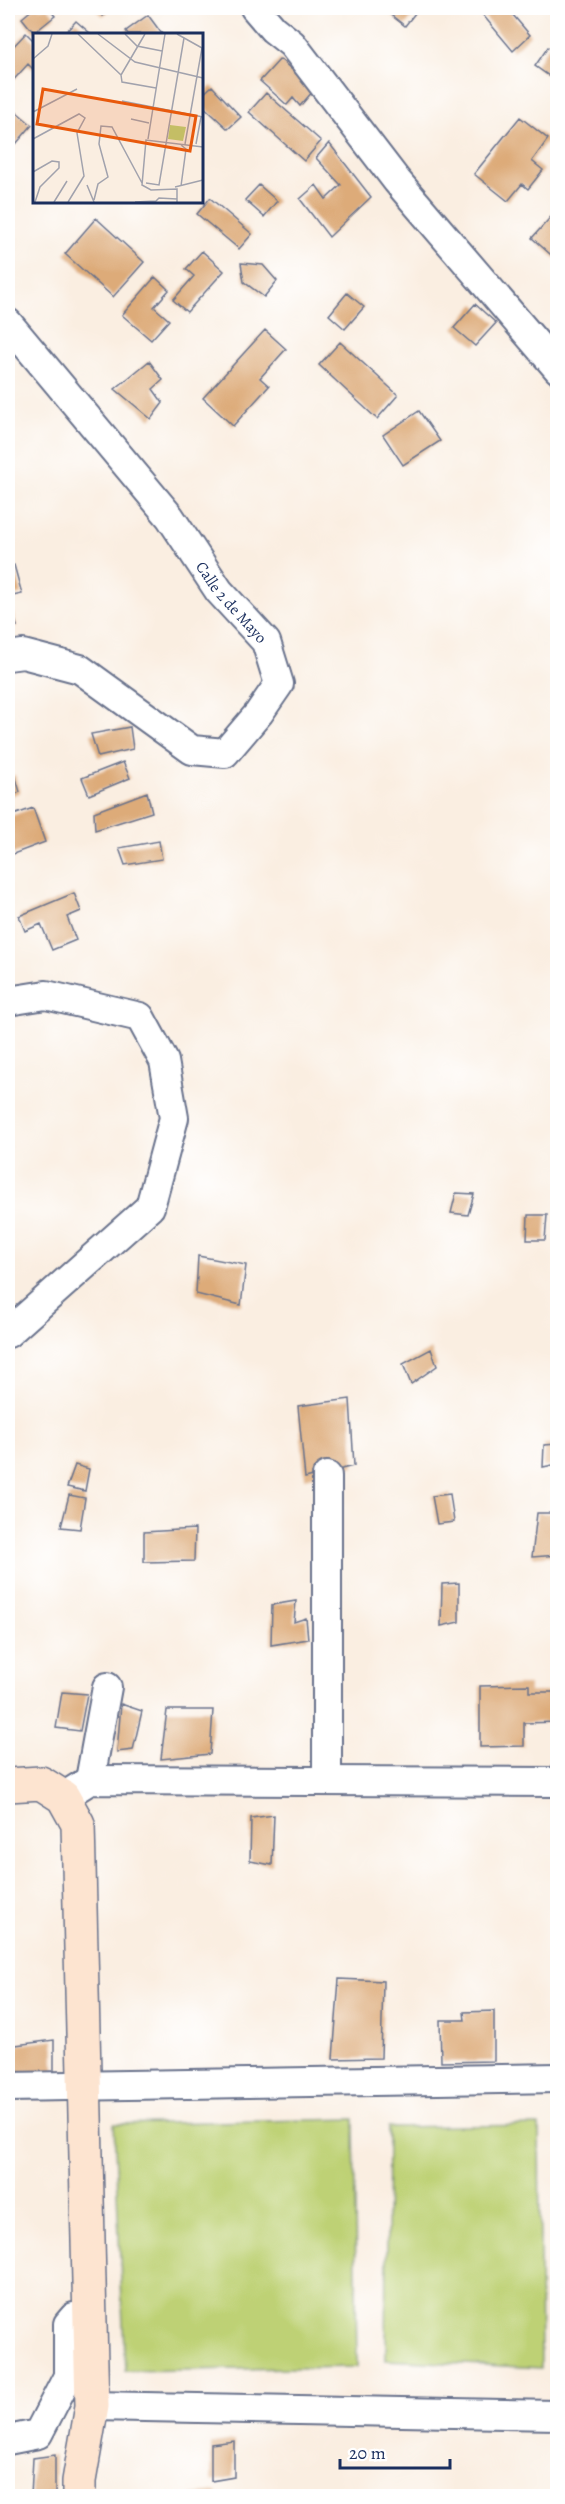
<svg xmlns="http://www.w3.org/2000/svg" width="565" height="2504" viewBox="0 0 565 2504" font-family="Alegreya,serif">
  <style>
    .green { fill: #bed175; stroke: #6c806a; stroke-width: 1.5 }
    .building { fill: #ddab79 }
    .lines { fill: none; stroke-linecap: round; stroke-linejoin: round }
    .street-casing { stroke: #69728c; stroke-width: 32 }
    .secondary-casing { stroke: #69728c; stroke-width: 36 }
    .street { stroke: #fff; stroke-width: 28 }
    .secondary { stroke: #fde4d0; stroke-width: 33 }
    .labels { text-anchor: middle; stroke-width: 4.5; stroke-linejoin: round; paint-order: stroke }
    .street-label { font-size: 16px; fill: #1b2f5e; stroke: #fff }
    .inset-road { fill: none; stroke: #a1a2ad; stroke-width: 1.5 }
    .view { fill: #e8590c; fill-opacity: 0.15; stroke: #e8590c; stroke-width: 3 }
    .inset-edge { fill: none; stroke: #1b2f5e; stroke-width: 3 }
  </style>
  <rect width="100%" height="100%" fill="#fff"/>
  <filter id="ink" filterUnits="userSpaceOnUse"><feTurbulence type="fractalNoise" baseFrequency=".0167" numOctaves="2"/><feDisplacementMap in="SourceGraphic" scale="12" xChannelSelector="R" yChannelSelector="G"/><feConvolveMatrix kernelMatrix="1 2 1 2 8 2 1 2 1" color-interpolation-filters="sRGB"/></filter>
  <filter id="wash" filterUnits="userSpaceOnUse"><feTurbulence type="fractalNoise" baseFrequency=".008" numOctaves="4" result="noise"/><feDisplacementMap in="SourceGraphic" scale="24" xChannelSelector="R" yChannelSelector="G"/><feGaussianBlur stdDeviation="1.35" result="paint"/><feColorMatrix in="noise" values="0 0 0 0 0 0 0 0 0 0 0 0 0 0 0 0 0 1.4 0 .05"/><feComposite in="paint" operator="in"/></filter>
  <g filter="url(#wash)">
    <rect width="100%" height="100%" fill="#faeee1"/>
    <!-- green -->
    <path class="green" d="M354,2119l3,248 -232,4 -11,-247z
      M539,2125l2,243 -155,-8 2,-233z"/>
    <g id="blocks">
      <!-- building -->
      <path class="building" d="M34,8h14l7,8 -21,17 -12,-15z
        M94,8h18l-9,8z
        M396,8h23l-14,18 -14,-11z
        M477,8h30l23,27 -17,16z
        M148,15l14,19h-34l-2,-3z
        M76,21l14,12 -2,1h-24z
        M26,33l8,8v29l-6,-6 -20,22v-34z
        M548,47l10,7v17l-6,7 -17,-12z
        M280,59l34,31 -14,16 -7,-8 -6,7 -27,-24z
        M212,86l29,31 -13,12 -27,-25v-8z
        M266,93l55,48 -17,20 -55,-49z
        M12,108l20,17 -16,19 -8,-7v-24z
        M520,117l28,22 -16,22 11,9 -15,19 -6,-5 -14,17 -34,-27z
        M329,143l42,54 -42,40 -29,-38 16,-14 10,14 15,-14 -25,-27z
        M259,185l18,16 -13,16 -19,-17z
        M210,198l42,36 -13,15 -42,-35z
        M558,209v52l-26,-23z
        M96,218l48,44 -31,35 -48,-43z
        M202,251l22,20 -37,41 -14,-12 21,-24 -8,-7z
        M241,263l22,2 14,16 -13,16 -20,-15z
        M155,277l14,13 -15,17 15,13 -18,20 -29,-25z
        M347,293l17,14 -19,22 -16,-14z
        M475,304l21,19 -21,23 -21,-18z
        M265,330l21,19 -26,29 9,8 -36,40 -30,-28z
        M340,342l58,53 -21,24 -58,-54z
        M149,361l14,19 -10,9 10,14 -12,16 -36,-30z
        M419,411l21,30 -37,24 -20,-30z
        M14,565l8,29 -14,3v-31z
        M8,598l9,28 -9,1z
        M130,727l3,22 -35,8 -7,-23z
        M123,762l7,16 -41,17 -7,-17z
        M15,775l5,17 -12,5v-20z
        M147,792l5,20 -57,18 -1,-18z
        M33,808l12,34 -37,14v-39z
        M159,841l3,18 -37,6 -6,-17z
        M74,893l7,18 -14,6 9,23 -24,10 -11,-26 -16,7 -6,-15z
        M456,1193l18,1 -6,21 -17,-2z
        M528,1215h19l-2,25h-18z
        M198,1256l48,9 -5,40 -45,-11z
        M431,1349l6,17 -26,18 -8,-20z
        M350,1399l4,67 -49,12 -7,-72z
        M558,1444v20l-15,3 1,-22z
        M75,1465l14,4 -4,22 -18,-4z
        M450,1494l4,28 -17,2 -5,-28z
        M69,1495l16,3 -5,31 -19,-2z
        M537,1513h21v42l-26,2z
        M195,1529l-1,32 -50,1v-30z
        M459,1583v39l-18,4 1,-42z
        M296,1601l-2,21 12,-4 2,21 -37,6 1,-40z
        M529,1685v7h29v30l-34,1v23l-44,1v-61z
        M62,1692l25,2 -7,37 -24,-3z
        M121,1704l21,7 -9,39 -16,2z
        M167,1710h46l-3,44 -49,5z
        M274,1815l-2,50 -22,-4 1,-43z
        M339,1979l44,2 -2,77 -48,1z
        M494,2011v50l-53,1 -1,-42h25l-1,-8z
        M54,2040v32l-46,3v-29z
        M234,2441v36l-23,4v-37z
        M55,2455v41h-24l2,-38z
        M217,2492v4h-32v-1z"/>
    </g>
  </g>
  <g filter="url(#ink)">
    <use href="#blocks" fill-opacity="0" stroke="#69728c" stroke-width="1.5"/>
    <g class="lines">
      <defs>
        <g id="street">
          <path d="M255,8l18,21 19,15 105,137 161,188"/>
          <path id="s1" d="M8,323l162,194 49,74 47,51 13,42 -20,29 -34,40 -33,-3 -112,-81 -57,-15 -15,2"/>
          <path d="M8,1001l38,-6 94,22 24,44 10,57 -24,89 -142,126"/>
          <path d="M90,1780l17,-93"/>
          <path d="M327,1781v-305"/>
          <path d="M63,1797l27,-17 468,2"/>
          <path d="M8,2087l550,-9"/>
          <path d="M92,2406l466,9"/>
          <path d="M8,2440l30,-6 30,-58v-52l6,-7 15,-1"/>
        </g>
        <path id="secondary" d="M8,1785l33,-2 22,14 15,27 14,582 -13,75v15"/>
      </defs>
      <!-- street casing -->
      <use href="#street" class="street-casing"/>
      <!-- secondary casing -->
      <use href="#secondary" class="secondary-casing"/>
      <!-- street -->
      <use href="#street" class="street"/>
      <!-- secondary -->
      <use href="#secondary" class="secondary"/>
    </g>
  </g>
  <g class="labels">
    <!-- street labels -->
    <g class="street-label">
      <text dy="6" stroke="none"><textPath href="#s1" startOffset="358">Calle 2 de Mayo</textPath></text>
    </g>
  </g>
  <!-- overview -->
  <g transform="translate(33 33)">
    <rect width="170" height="170" fill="#faeee1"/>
    <path d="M137,92l16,2 -3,14 -15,-2z" fill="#bed175"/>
    <path class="inset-road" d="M45,1l43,41M65,1l37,28 68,16M92,1l12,12 25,5M112,1l-24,41 1,7 34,6M144,1l25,14 -17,96M0,26l15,-13 4,-12M89,68l81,16M0,79l44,-23M98,86l18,4M0,106l46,-25 6,4 -8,15 7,43 -16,26M115,106l17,-105M163,111l5,-27M148,112l5,4 -5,37M0,139l19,-11 7,1v6l-19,19 -5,15M113,150l13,2 25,-147M54,152l7,17M142,154l28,-7M61,167l4,-16 10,-7 -9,-33 2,-18 11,1 30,56M21,169l13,-21M102,169l21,-1M122,169l4,-4 18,1M144,169v-13l-26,1 -9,-5 4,-45 57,7"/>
    <path class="view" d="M10,56l153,27 -6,35 -153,-27z"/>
    <rect width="170" height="170" class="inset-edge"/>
  </g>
  <!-- margin -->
  <rect width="565" height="2504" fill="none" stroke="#fff" stroke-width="30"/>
  <!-- scale -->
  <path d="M340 2459v9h110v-9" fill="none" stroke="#1b2f5e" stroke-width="3"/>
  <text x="349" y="2459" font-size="18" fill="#1b2f5e" stroke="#ffffff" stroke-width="4.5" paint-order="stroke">20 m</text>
</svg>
